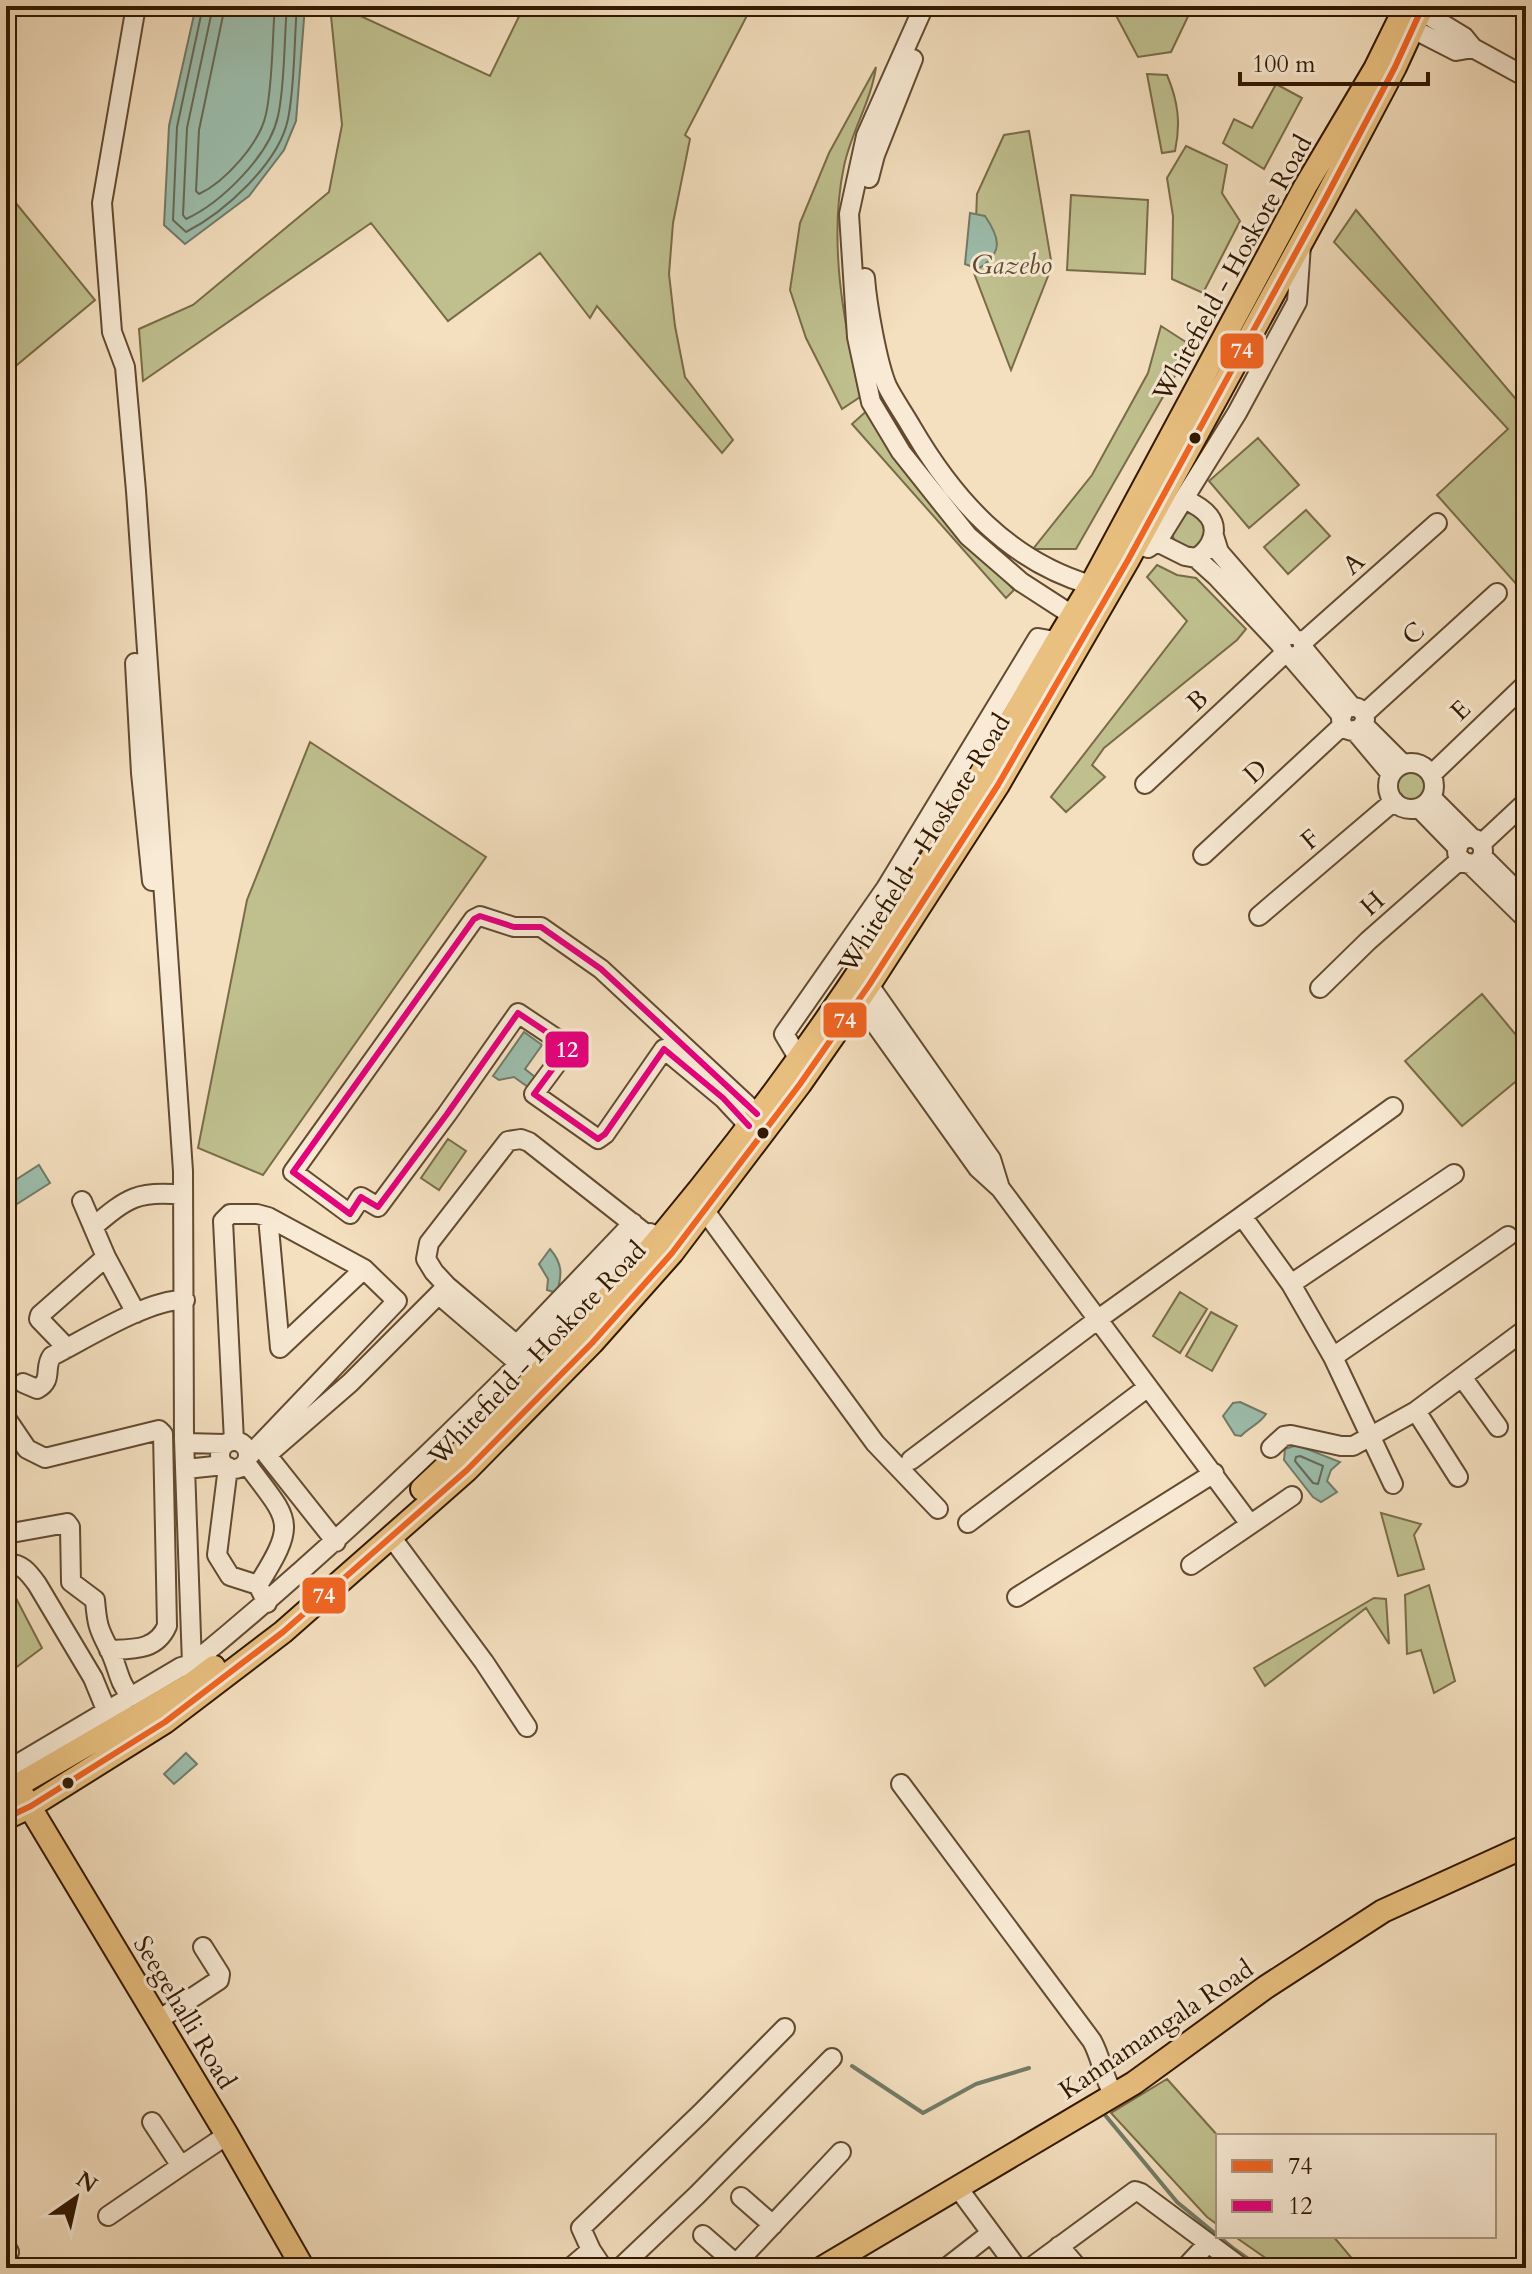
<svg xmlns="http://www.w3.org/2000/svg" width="1532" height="2274" viewBox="0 0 1532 2274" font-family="Cardo,serif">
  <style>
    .green { fill: #c0c08f; stroke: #796c48; stroke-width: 2 }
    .water { fill: #9cbdac; stroke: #727b67; stroke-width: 2 }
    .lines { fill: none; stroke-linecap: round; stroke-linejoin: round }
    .shore { stroke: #676a56; stroke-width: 2 }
    .stream { stroke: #727b67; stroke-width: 4 }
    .minor-casing { stroke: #624a30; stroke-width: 22 }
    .major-casing { stroke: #321800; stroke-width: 26 }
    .minor { stroke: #f8ead5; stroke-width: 18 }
    .major { stroke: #eac080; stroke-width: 22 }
    .bus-1-casing { stroke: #f8ead5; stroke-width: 12 }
    .bus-2-casing { stroke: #f8ead5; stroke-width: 12 }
    .bus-1 { stroke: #f26522; stroke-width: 6 }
    .bus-2 { stroke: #e5007d; stroke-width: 6 }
    .bus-dot { fill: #321800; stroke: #f8ead5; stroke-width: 3 }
    .labels { text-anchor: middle; stroke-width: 6; stroke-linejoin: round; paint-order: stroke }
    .park-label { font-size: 26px; font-style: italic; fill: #5d4a2b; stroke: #f8ead5 }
    .street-label { font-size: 26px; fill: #321800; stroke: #f8ead5 }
    .line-badge { stroke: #f8ead5; stroke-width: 3 }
    .badge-label { font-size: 22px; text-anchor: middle; font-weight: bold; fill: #fff }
  </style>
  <rect width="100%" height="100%" fill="#f4dfbf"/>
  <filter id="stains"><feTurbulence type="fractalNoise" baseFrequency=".0025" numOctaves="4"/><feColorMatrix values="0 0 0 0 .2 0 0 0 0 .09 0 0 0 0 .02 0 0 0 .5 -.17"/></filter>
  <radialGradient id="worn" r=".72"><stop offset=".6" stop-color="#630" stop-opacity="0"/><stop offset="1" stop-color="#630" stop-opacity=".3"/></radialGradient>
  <!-- green -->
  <path class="green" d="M330,6h9l151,70 34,-70h228l-67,129 5,4 -17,84 -4,51 6,52 10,51 48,63 -11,13 -125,-147 -7,12 -50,-65 -92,68 -77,-98 -228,158 -4,-52 54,-24 136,-113 13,-67z
    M1111,6h82l-22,46 -33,5z
    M876,67c-5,35 -25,65 -32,99 -16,76 0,156 16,231l-18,12 -36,-71 -16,-48 10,-67 29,-70z
    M1147,74l20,1c11,26 14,48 8,76l-13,2z
    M1276,84l26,14 -38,71 -41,-26 11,-24 18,9z
    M1029,131l23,135 -41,104 -37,-97 3,-79 27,-59z
    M1186,146l41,19 -5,28 18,28 -37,72 -31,-14 1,-63 -6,-38z
    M6,191l89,109 -89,74z
    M1071,195l77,5 -3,74 -78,-4z
    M1356,210l170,201v184l-89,-100 71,-66 -174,-187z
    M1161,326l31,20 -116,203h-43l59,-74 56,-102z
    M871,407l76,110 67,73 -8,8 -154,-174z
    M1258,438l41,47 -50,43 -40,-47z
    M1306,510l24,26 -42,38 -24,-27z
    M1172 531a18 18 0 1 1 36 0a18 18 0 1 1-36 0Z
    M1157,565l20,10 19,3 50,51 -9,11 -133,108 -12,17 13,12 -39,35 -15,-15 136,-176 -40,-44z
    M310,742l176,115 -223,318 -65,-27 49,-248z
    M1395 787a16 16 0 1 1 32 0a16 16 0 1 1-32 0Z
    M1482,994l44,53 -3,5 3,3v18l-64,53 -57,-65z
    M448,1139l18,12 -27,39 -18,-12z
    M1180,1292l27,17 -27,44 -27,-17z
    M1211,1312l26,14 -25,45 -26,-15z
    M1381,1513l40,11 -7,11 10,34 -26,7z
    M6,1579l36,69 -36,27z
    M1429,1585l26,96 -21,12 -13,-43 -14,4 -2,-59z
    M1374,1598l12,1 3,45 -23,-36 -101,78 -11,-18z
    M1167,2079l51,57v89l-11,-8 -96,-104z
    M1234,2236h99l27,32h-80z"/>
  <!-- water -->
  <path class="water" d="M196,6h109l-9,115 -12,29 -35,46 -64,48 -21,-19 5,-99z
    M970,213l15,3c15,22 19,37 -7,53l-13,-5z
    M524,1032l18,13 -17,24 10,8 -7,10 -14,-10 -15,3 -6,-4z
    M39,1165l11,18 -44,28v-25z
    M550,1249c13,15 12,25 7,44l-10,-3 1,-11 -9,-15z
    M1240,1402l26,12c-6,10 -17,13 -25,22l-6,-1 -12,-19 10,-13z
    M1297,1445l43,17 -9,8 -4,11 10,11 -16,10 -8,-5 -29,-37 1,-11z
    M186,1753l11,11 -23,20 -10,-10z"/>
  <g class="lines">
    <!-- shore -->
    <path class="shore" d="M203,6l-26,121 -4,93 13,12c39,-20 93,-69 102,-113 7,-34 6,-78 9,-113
      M213,6l-26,122 -4,87 3,4c35,-16 84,-64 92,-103 7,-31 6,-77 9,-110
      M225,6l-26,124 -3,61 3,3c26,-12 61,-51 67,-80 7,-32 6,-75 9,-108
      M1300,1456l23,10 -5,18 -5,-1 -18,-22 1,-4z"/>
    <!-- stream -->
    <path class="stream" d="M852,2066l71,47 53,-29 53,-16
      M1105,2115l72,87 57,47 27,19"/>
    <defs>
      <path id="minor" d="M136,6l-34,197 10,129 13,35 11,124 47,680 1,268 8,225 1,19 4,7
        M924,6l-58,130 -17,78 8,123 14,65 30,50 67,84 53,46 51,33
        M1413,29l43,22 17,-3 -9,-11 -43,-26
        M1473,48l53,29
        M869,178l6,-23 38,-96
        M865,278c2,26 12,84 22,108 7,14 17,28 25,42 42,72 97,133 179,157
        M1214,536l5,16 72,83
        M1157,542l80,-129 60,-111 4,-57
        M1148,548l9,-6 28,14 11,2c7,-4 10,-7 14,-14 12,-23 -6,-36 -26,-45
        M1196,558l20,18 65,69 3,9 11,4 9,-9
        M1302,640l2,9 48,58
        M1303,642l134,-119
        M1292,658l50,58
        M135,663l6,110 11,108
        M1341 719a12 12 0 1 1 24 0a12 12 0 1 1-24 0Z
        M1364,714l133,-121
        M1363,724l40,40
        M1354,730l37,44
        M1388 786a23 23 0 1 1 46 0a23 23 0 1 1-46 0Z
        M1431,775l95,-91
        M1145,784l139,-130
        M1431,797l41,41
        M1419,808l39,40
        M1457 851a13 13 0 1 1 26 0a13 13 0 1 1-26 0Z
        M1481,844l45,-42
        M1203,855l140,-130
        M1482,856l44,44
        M1469,863l57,56
        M1259,916l135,-115
        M869,985l122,174 8,26
        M1320,988l48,-47 93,-82
        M858,1000l120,168 22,20 250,336
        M799,1059l-15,-25 102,-146 152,-250 17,3
        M1393,1107l-151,109 49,68 42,73 60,127
        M749,1126l-26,-28 -59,-49 -59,85 -7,5 -64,-45 35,-47 -51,-34 -71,101 -69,93 -17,-10 -11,17 -57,-42 181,-253 6,-3 34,11h27l60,42 156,145
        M82,1201l24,56 30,56
        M705,1211l170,232 63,66
        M268,1217l12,131 84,-79
        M93,1227c34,-29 45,-37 90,-32
        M1291,1284l163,-110
        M439,1295l77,66
        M67,1348l-28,-29 1,-4 66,-58
        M508,1354l125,-131
        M1333,1357l175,-121
        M538,1363l-91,-77 -13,-14 -8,-13 3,-16 79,-102 13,-2 8,3 117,92
        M1462,1377l36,50
        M23,1383l14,6c17,-9 6,-21 15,-33 32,-16 98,-58 133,-56
        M1416,1411l42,66
        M6,1418l21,31 18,9 114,-28 4,4 4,192c-11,25 -34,23 -58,24
        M234,1441l-11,-220 7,-7h27l11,3 96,52 33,32 -149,156
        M220 1455a14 14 0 1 1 28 0a14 14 0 1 1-28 0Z
        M185,1443l40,1
        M1271,1448l13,-12 7,-1 50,11h12l63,-35 110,-82
        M911,1460l186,-140 145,-104
        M246,1463c43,58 53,57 12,122l9,18
        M228,1467l-11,88 13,21 28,9
        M186,1469l38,-4
        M968,1523l180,-136
        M6,1534l61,-11 3,4 1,55 24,18c2,24 3,28 14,49 9,17 9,33 22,48
        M392,1538l92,124 43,65
        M336,1542l-69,-87 83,-72 97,-97
        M6,1564c15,-2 23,9 31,20l56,94 14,34
        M1191,1565l101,-69
        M1017,1597l197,-124
        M6,1771l175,-104 11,-3c161,-132 309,-278 452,-429l6,-2 11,5
        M901,1784l191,257c10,18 11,37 22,54
        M157,2021l62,-41 1,-6 -17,-27
        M181,2166l46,-31
        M958,2188l59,80
        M741,2197l32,28
        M108,2216l73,-50 -29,-44
        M703,2235l33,29
        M1059,2246l19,22
        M6,2247l3,5
        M570,2268l21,-18
        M603,2268l-12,-18 -10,-22 120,-115 84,-85
        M620,2268l77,-73 135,-137
        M732,2268l109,-116
        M946,2268l45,-35
        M1030,2268l105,-77 6,2 101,75
        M1185,2268l23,-25"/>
      <path id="major" d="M422,1489c192,-179 356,-385 495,-607 61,-98 113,-200 174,-297l214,-398 70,-118 31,-63
        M6,1792l187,-109 21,-16
        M22,1794l205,341 76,133
        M6,1818l25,-12 134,-84 118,-90 184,-162 125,-127 80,-90 128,-169 69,-99 129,-200 130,-225 196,-359 71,-134 28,-61
        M822,2268l312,-185 132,-96 117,-76 143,-65"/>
    </defs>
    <!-- minor casing -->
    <use href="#minor" class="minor-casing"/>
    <!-- major casing -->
    <use href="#major" class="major-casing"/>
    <!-- minor -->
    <use href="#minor" class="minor"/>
    <!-- major -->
    <use href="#major" class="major"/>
    <defs>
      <path id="bus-1" d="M6,1818l25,-12 134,-84 118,-90 184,-162 125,-127 80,-90 128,-169 69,-99 129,-200 130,-225 196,-359 71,-134 28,-61"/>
      <path id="bus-2" d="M749,1126l-26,-28 -59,-49 -59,85 -7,5 -64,-45 35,-47 -51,-34 -71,101 -69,93 -17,-10 -11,17 -57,-42 181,-253 6,-3 34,11h27l60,42 156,145"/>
    </defs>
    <!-- bus-1 casing -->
    <use href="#bus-1" class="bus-1-casing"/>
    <!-- bus-2 casing -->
    <use href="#bus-2" class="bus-2-casing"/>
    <!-- bus-1 -->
    <use href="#bus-1" class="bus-1"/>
    <!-- bus-2 -->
    <use href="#bus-2" class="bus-2"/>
  </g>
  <!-- markers -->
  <g class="bus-dot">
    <circle cx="1195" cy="438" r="7"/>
    <circle cx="763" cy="1133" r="7"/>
    <circle cx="68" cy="1783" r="7"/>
  </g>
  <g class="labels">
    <!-- park labels -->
    <g class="park-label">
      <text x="1012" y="274">Gazebo</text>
    </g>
    <!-- street labels -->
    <g class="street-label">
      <text transform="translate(1232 268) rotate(-61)" y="9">Whitefield - Hoskote Road</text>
      <text transform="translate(1353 563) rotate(-42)" y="9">A</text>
      <text transform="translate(1413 633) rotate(-42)" y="9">C</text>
      <text transform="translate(1197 700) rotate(-43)" y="9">B</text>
      <text transform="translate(1460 710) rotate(-44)" y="9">E</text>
      <text transform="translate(1255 771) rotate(-43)" y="9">D</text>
      <text transform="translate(1310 839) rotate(-40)" y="9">F</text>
      <text transform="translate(924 843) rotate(-58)" y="9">Whitefield - Hoskote Road</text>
      <text transform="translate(1372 903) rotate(-42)" y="9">H</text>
      <text transform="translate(537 1353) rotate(-46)" y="9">Whitefield - Hoskote Road</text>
      <text transform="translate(185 2012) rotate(59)" y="9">Seegehalli Road</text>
      <text transform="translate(1156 2029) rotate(-34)" y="9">Kannamangala Road</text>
    </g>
  </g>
  <g class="line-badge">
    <rect x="1219" y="332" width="46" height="38" rx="8" fill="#f26522"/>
    <rect x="822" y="1001" width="46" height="38" rx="8" fill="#f26522"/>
    <rect x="544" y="1030" width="46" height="39" rx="8" fill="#e5007d"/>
    <rect x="301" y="1576" width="46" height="39" rx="8" fill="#f26522"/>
  </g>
  <g class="badge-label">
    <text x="1242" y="358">74</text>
    <text x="845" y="1028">74</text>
    <text x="567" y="1057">12</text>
    <text x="324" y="1603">74</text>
  </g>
  <!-- margin -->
  <rect width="1532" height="2274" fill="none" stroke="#f4dfbf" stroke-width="32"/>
  <rect x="8" y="8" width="1516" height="2258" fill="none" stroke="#321800" stroke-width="4"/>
  <rect x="16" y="16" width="1500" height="2242" fill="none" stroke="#321800" stroke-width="2"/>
  <!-- legend -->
  <rect x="1216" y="2134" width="280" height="104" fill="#f8ead5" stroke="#a99680" stroke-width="2"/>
  <rect x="1232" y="2160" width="40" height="12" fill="#f26522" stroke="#a99680" stroke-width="2"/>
  <text x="1288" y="2174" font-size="24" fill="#321800">74</text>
  <rect x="1232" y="2200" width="40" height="12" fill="#e5007d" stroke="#a99680" stroke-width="2"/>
  <text x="1288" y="2214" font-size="24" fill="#321800">12</text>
  <!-- north arrow -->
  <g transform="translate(76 2198) rotate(34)" stroke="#f8ead5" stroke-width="6" paint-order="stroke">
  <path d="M0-6L14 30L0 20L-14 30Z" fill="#321800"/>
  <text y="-12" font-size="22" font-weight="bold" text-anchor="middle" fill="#321800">N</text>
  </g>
  <!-- scale -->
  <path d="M1240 72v12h188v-12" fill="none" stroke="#321800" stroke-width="4"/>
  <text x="1252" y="72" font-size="24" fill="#321800" stroke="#f8ead5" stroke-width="6" paint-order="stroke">100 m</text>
  <rect width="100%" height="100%" filter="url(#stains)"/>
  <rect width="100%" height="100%" fill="url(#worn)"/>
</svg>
